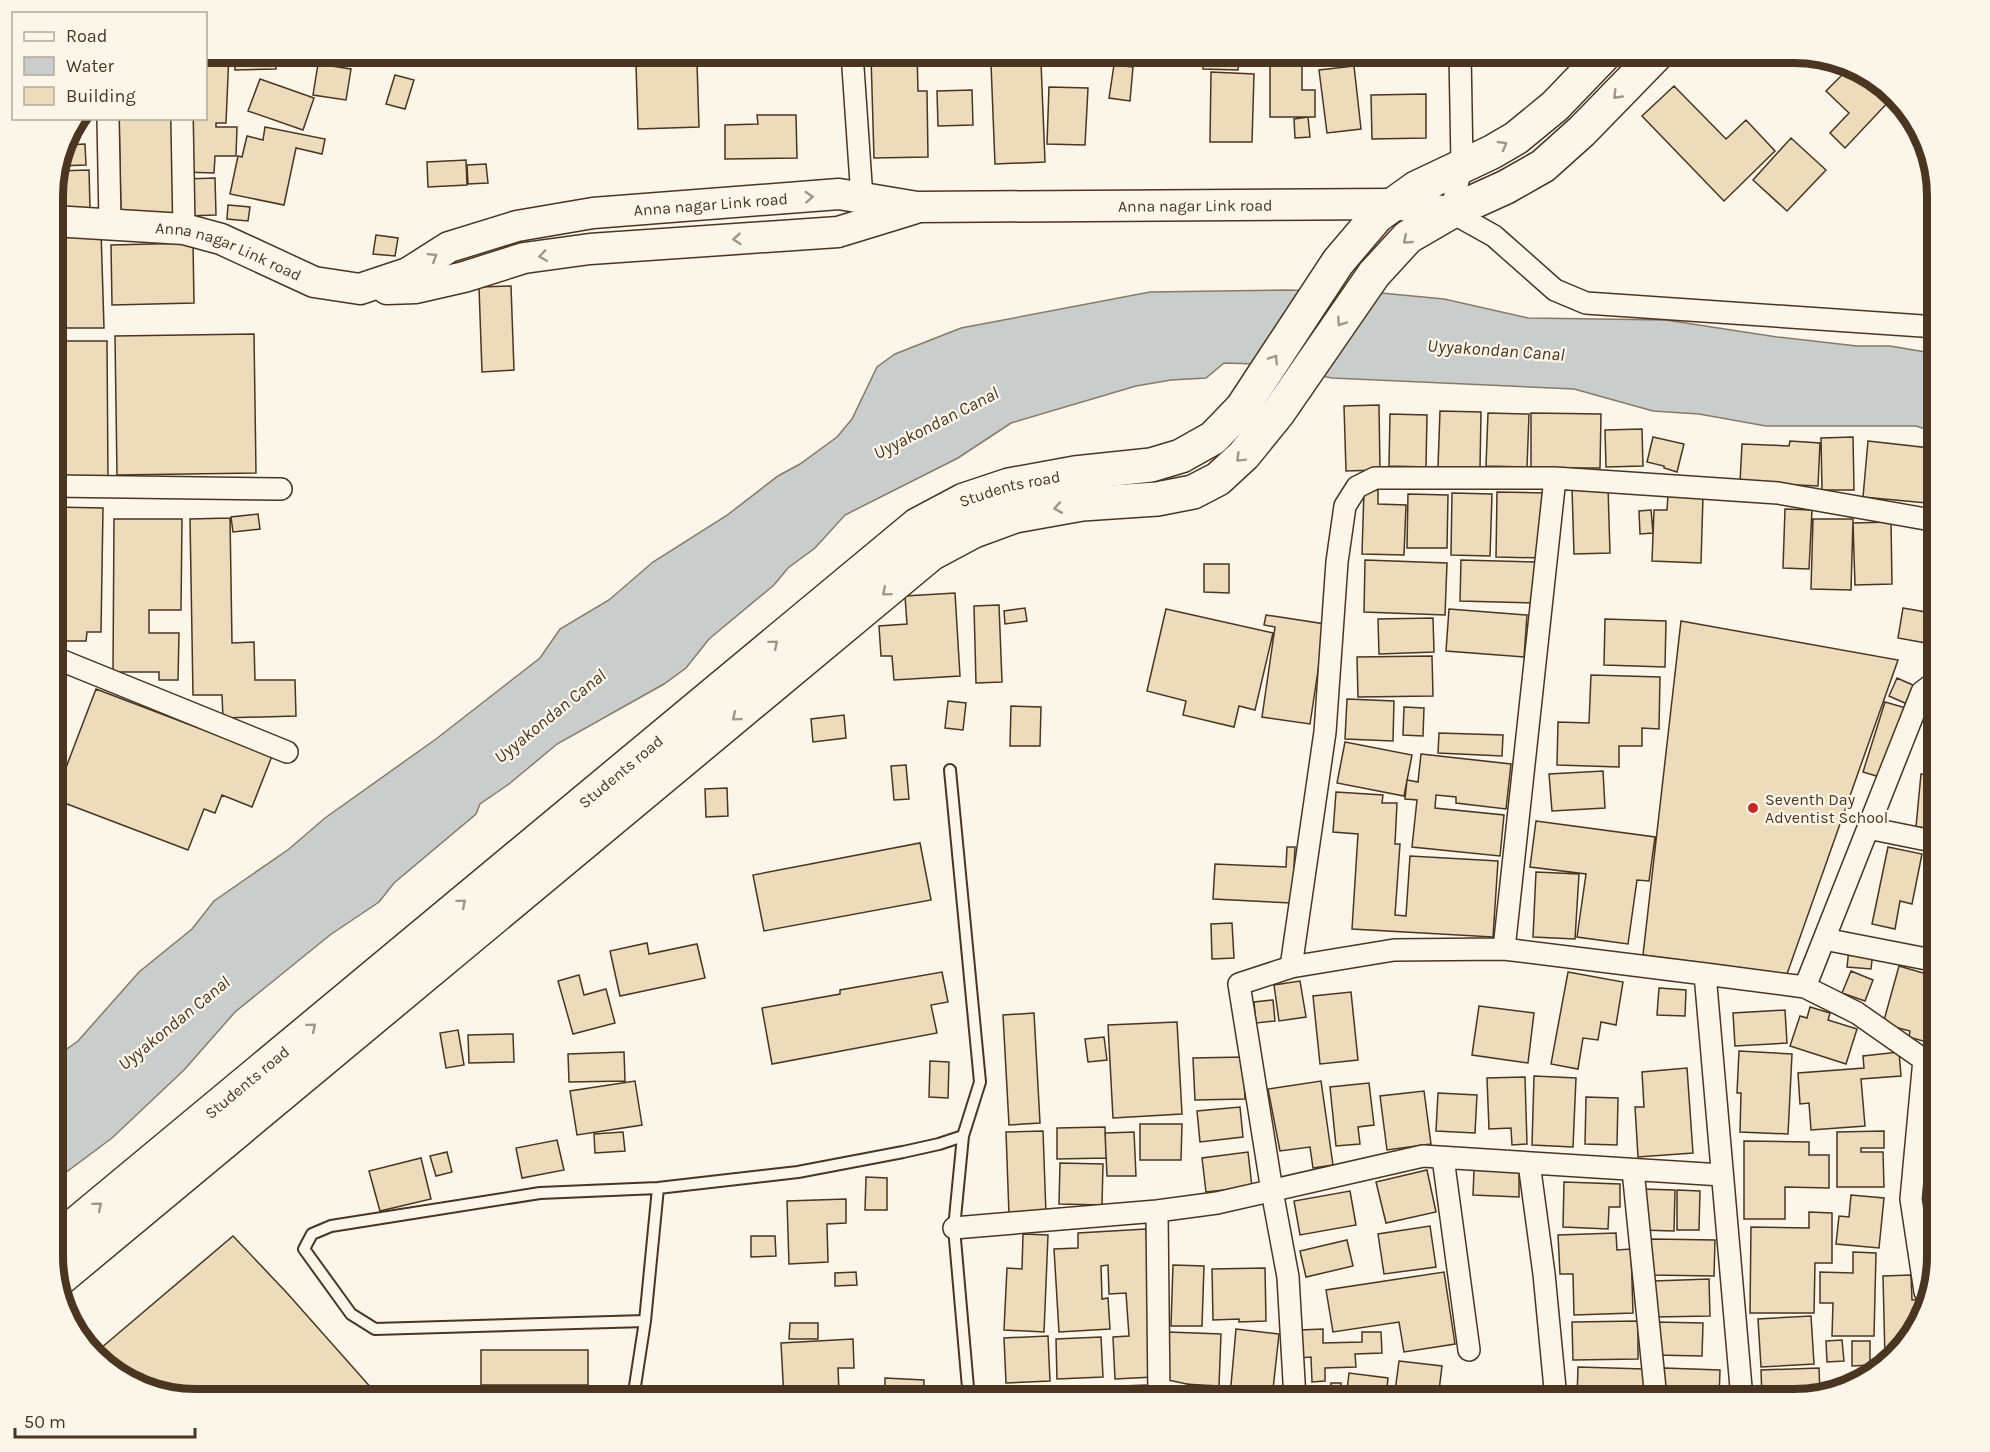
<svg xmlns="http://www.w3.org/2000/svg" width="1990" height="1452" viewBox="0 0 1990 1452" font-family="Karla,sans-serif">
  <style>
    .water { fill: #c9cecd; stroke: #887966; stroke-width: 1.5 }
    .building { fill: #ecdcbc; stroke: #4a3520; stroke-width: 1.5 }
    .lines { fill: none; stroke-linecap: round; stroke-linejoin: round }
    .lane-casing { stroke: #4a3520; stroke-width: 14 }
    .street-casing { stroke: #4a3520; stroke-width: 24 }
    .secondary-casing { stroke: #4a3520; stroke-width: 33 }
    .primary-casing { stroke: #4a3520; stroke-width: 36 }
    .lane { stroke: #fbf6e9; stroke-width: 10 }
    .street { stroke: #fbf6e9; stroke-width: 21 }
    .secondary { stroke: #fbf6e9; stroke-width: 30 }
    .primary { stroke: #fbf6e9; stroke-width: 33 }
    .oneway { stroke: #a29684 }
    .poi-dot { fill: #c62828; stroke: #fbf6e9; stroke-width: 2 }
    .labels { text-anchor: middle; stroke-width: 4.5; stroke-linejoin: round; paint-order: stroke }
    .street-label { font-size: 16px; fill: #4a3520; stroke: #fbf6e9 }
    .poi-label { font-size: 16px; fill: #4a3520; stroke: #fbf6e9; text-anchor: start }
    .water-label { font-size: 18px; font-style: italic; fill: #4a3520; stroke: #fbf6e9 }
    .rim { fill: none; stroke: #4a3520; stroke-width: 8 }
  </style>
  <rect width="100%" height="100%" fill="#fbf6e9"/>
  <!-- water -->
  <path class="water" d="M1287,290l94,3 63,6 84,19 138,2 111,17 80,9h33l47,8v79l-21,-7h-150l-67,-12 -46,-3 -79,-22 -242,-11 -75,-14 -33,-1 -18,15 -35,2 -35,6 -125,37 -53,35 -113,57 -30,33 -27,20 -14,17 -65,54 -23,29 -22,16 -107,60 -48,40 -29,20 -4,10 -82,69 -15,19 -49,33 -95,77 -51,58 -72,68 -59,44v-123l25,-18 61,-69 53,-43 22,-28 75,-52 36,-31 111,-79 104,-81 20,-29 49,-29 44,-38 73,-46 52,-40 22,-12 37,-27 15,-18 25,-52 18,-13 66,-26 189,-36z"/>
  <!-- building -->
  <path class="building" d="M206,53h23l-3,70h-10v4h21l-1,29h-21l-1,17 -29,-1 2,-54h19z
    M234,53h42v16l-41,1z
    M990,53h50v2l-50,1z
    M1204,53h35l-1,17 -35,-1z
    M917,54l1,37h9l1,66 -54,1 -3,-102z
    M1302,57v33h13v27h-45v-59z
    M1041,62l4,100 -50,2 -4,-100z
    M697,63l2,64 -61,2 -2,-64z
    M318,64l33,5 -5,31 -33,-5z
    M1114,65l19,2 -3,34 -21,-3z
    M1354,66l7,63 -34,4 -8,-63z
    M1847,70l21,7 23,22 -46,49 -15,-15 19,-20 -23,-22z
    M1211,72l43,2 -2,68h-42z
    M395,75l19,5 -9,29 -19,-5z
    M260,79l54,19 -11,32 -55,-19z
    M1674,86l52,53 20,-19 29,31 -51,50 -82,-85z
    M1049,87l39,1 -3,57 -38,-1z
    M972,90l1,35 -35,1 -1,-35z
    M1426,94v44l-54,1 -1,-44z
    M757,115h39l1,43 -72,1v-34l33,-1z
    M1308,117l2,20 -15,1 -1,-19z
    M119,118h56l4,97 -58,1z
    M265,127l60,12 -3,15 -26,-6 -12,57 -54,-11 8,-38 4,1 5,-21 16,4z
    M1791,138l35,32 -39,41 -34,-31z
    M85,144l1,21 -28,1 6,-21z
    M466,160l1,25 -39,2 -1,-25z
    M486,164l2,19 -20,1 -1,-19z
    M89,170l1,39 -37,1v-24l4,-15z
    M215,178l1,37 -29,1 -1,-37z
    M228,205l22,2 -2,14 -21,-2z
    M101,231l3,97h-51v-95z
    M376,235l22,3 -3,18 -22,-2z
    M193,243l1,60 -82,2 -1,-60z
    M511,286l3,84 -32,2 -3,-85z
    M254,334l2,139 -139,2 -2,-139z
    M53,341h54l1,138h-55z
    M1379,405l1,65 -34,1 -2,-65z
    M1440,411l41,1 -1,56 -42,-1z
    M1488,413l41,1 -2,53 -41,-1z
    M1531,413l70,1 -1,54h-69z
    M1390,414l37,1 -1,52 -37,-1z
    M1642,429l1,37 -37,1 -1,-37z
    M1653,437l31,7 -7,28 -13,-4v-2l-17,-4z
    M1853,437l1,53h-32l-1,-52z
    M1790,441l30,2 -2,43 -78,-4 2,-38 47,2z
    M1868,441l62,7 -1,9h8v47l-74,-7z
    M1608,487l2,66 -36,1 -2,-66z
    M1364,490h14v14l28,1 -2,50 -42,-1z
    M1497,492l47,1 -1,65 -47,-1z
    M1452,493l40,1 -2,62 -39,-1z
    M1408,494l40,1 -1,53h-40z
    M1668,495l35,1 -2,67 -49,-2 2,-51h13z
    M53,507l50,1 -2,124h-14l-1,9h-33z
    M1785,509l27,1 -3,59 -26,-1z
    M1651,510l2,23 -13,1 -1,-23z
    M258,514l2,15 -27,3 -2,-15z
    M230,518l2,125 22,-1 1,38h40l1,36 -73,2 -1,-23h-29l-3,-176z
    M114,519h68l-1,91h-32v23h30l-1,47h-19v-8h-46z
    M1813,519h40l-2,71 -40,-1z
    M1891,522l1,62 -37,1 -2,-62z
    M1365,560l82,3 -2,52 -81,-3z
    M1461,560l77,2 -2,41 -76,-2z
    M1204,564h25v29l-25,-1z
    M955,593l5,83 -66,4 -2,-24h-11l-2,-30 28,-2 -2,-28z
    M999,605l3,77 -26,1 -2,-77z
    M1025,608l2,13 -22,3 -1,-13z
    M1903,608l34,6v31l-39,-7z
    M1166,609l107,24 -18,77 -16,-4 -5,21 -51,-12 3,-14 -39,-10z
    M1449,609l78,6 -3,42 -78,-6z
    M1266,615l59,9 -15,100 -48,-7 13,-90 -11,-2z
    M1433,618l1,34 -55,2 -1,-35z
    M1605,619l61,2 -1,46 -61,-2z
    M1681,621l217,39 -111,314 -144,-19z
    M1432,656l1,40 -75,1 -1,-40z
    M1591,675l69,2 -1,52 -17,-1v18h-23v21l-62,-2 1,-43 31,1z
    M1897,678l18,8 -8,18 -18,-8z
    M96,689l176,67 -20,51 -30,-12 -7,18 -11,-4 -16,41 -134,-51z
    M1347,699l47,2 -1,40 -48,-2z
    M948,701l18,2 -3,27 -18,-2z
    M1885,702l21,6 -23,70 -20,-6z
    M1011,706l30,1 -1,39h-30z
    M1404,707l20,1 -1,28 -20,-1z
    M1928,708h9v27h-10z
    M844,715l2,23 -33,4 -2,-23z
    M1439,733l64,2 -1,21 -64,-3z
    M1345,742l67,13 -8,41 -67,-13z
    M1421,754l90,10 -5,45 -50,-6v-6l-20,-2 -1,13 69,7 -4,41 -88,-9 5,-47 -12,-1 2,-19 11,2z
    M906,765l3,34 -15,1 -3,-34z
    M1603,771l2,37 -53,3 -3,-37z
    M1921,774l16,2v53l-21,-2z
    M727,788l1,28 -22,1 -1,-28z
    M1336,792l47,3 -1,8h15l-2,41h5l-5,71 11,1 4,-60 88,5 -5,76 -141,-8 6,-95 -25,-2z
    M1536,821l119,16 -6,44 -12,-1 -9,64 -51,-7 9,-63 -56,-7z
    M920,843l11,57 -167,31 -11,-56z
    M1287,847h8l-3,56 -79,-4 2,-35 71,3z
    M1888,847l34,7 -10,50 -12,-3 -5,28 -23,-5z
    M1925,855l12,1v52l-13,-1z
    M1536,872l43,2 -4,65 -42,-2z
    M1232,923l2,35 -22,1 -1,-35z
    M647,943l2,11 48,-10 8,34 -85,18 -10,-45z
    M1849,949l24,2 -2,18 -24,-2z
    M1899,966l38,11v68l-28,-8 1,-6 -27,-7z
    M1851,971l22,9 -8,21 -23,-8z
    M942,972l6,30 -17,3 6,28 -165,31 -10,-56 78,-14v-4z
    M1568,972l55,10 -7,43 -15,-3 -3,18 -15,-2 -5,31 -27,-5z
    M579,975l5,20 22,-6 9,34 -42,11 -15,-53z
    M1300,981l6,36 -27,4 -5,-36z
    M1659,988l27,2 -1,26 -28,-1z
    M1351,992l7,68 -38,4 -7,-68z
    M1273,1000l2,21 -19,2 -2,-21z
    M1479,1006l55,7 -6,50 -56,-8z
    M1810,1007l20,6 -2,7 29,9 -11,35 -56,-18 10,-30 7,2z
    M1785,1010l2,33 -52,3 -2,-33z
    M1034,1013l6,110 -31,2 -6,-110z
    M1177,1022l5,92 -69,4 -5,-93z
    M458,1030l6,35 -18,3 -6,-35z
    M513,1034l1,28 -45,1 -1,-28z
    M1104,1037l3,23 -19,2 -3,-23z
    M1739,1051l53,3 -4,80 -48,-2 1,-39h-4z
    M624,1052l1,29 -56,1 -1,-28z
    M1899,1052l2,24 -40,3 4,47 -54,4 -2,-27 -9,1 -2,-31 66,-5 -1,-12z
    M1243,1057l2,42 -50,1 -2,-42z
    M930,1061l19,1 -1,36 -19,-1z
    M1687,1068l6,85 -55,4 -3,-50h9l-2,-35z
    M1534,1076l42,2 -3,69 -41,-2z
    M1525,1077l2,67 -15,1 -1,-17 -22,1 -2,-51z
    M635,1081l7,44 -65,10 -7,-44z
    M1321,1081l12,84 -20,3 -3,-21 -30,4 -12,-62z
    M1369,1083l5,42 -16,2 2,17 -24,2 -6,-59z
    M1424,1091l7,53 -44,6 -7,-54z
    M1438,1093l39,2 -2,38 -39,-2z
    M1586,1097l32,1 -1,47 -32,-1z
    M1240,1107l3,30 -43,5 -3,-31z
    M1925,1111l12,1v76l-15,-1z
    M1140,1124h42l-1,36h-41z
    M1105,1127l1,31 -49,1v-31z
    M1043,1131l3,83 -37,1 -3,-83z
    M1884,1131v17h-23v4h22l1,35h-47v-55z
    M623,1132l2,19 -30,2 -1,-19z
    M1134,1132l2,44h-29l-2,-43z
    M557,1140l7,30 -42,8 -6,-30z
    M1744,1141l65,1v13h20v33l-44,-1v32h-41z
    M447,1152l5,20 -16,4 -6,-20z
    M1248,1152l4,35 -46,5 -4,-34z
    M421,1158l10,41 -51,12 -11,-40z
    M1060,1163l43,1 -1,41 -43,-1z
    M1427,1170l9,42 -50,11 -10,-41z
    M1474,1170l45,1v26l-46,-2z
    M866,1177l21,1v32h-22z
    M1564,1182l56,2v23h-11l-1,22 -45,-2z
    M1641,1189l34,1 -1,41 -34,-1z
    M1677,1190l23,1 -1,39h-22z
    M1350,1191l6,34 -56,10 -6,-34z
    M1851,1195l33,3 -5,50 -43,-4 3,-28 10,1z
    M1924,1197h13v33h-12z
    M846,1199v24l-19,1 1,38 -39,2 -2,-63z
    M1809,1212l23,1v50h-17l-1,50h-64l1,-86 58,1z
    M1430,1226l6,41 -52,7 -6,-40z
    M1146,1229l8,148 -39,2 -2,-42 16,-1 -3,-43 -17,1 -1,-29 -7,1 1,33 6,-1 2,31 -51,3 -5,-83 24,-1v-15z
    M1616,1233l1,17 14,-1 2,64 -59,2 -1,-41h-13l-2,-39z
    M1023,1234l25,1 -4,97 -40,-2 3,-62 15,1z
    M233,1236l54,57 94,106h-186l-86,-29 -15,-16z
    M751,1236h24l1,20 -25,1z
    M1651,1239l64,1 -1,36 -63,-1z
    M1347,1240l6,26 -47,11 -6,-26z
    M1931,1240h6v17l-5,15h-1z
    M1853,1252l23,1 -2,83h-42l1,-33h-13v-31l33,1z
    M1173,1265l31,1 -2,60h-31z
    M1265,1268l1,53 -27,1v-3l-26,1 -1,-51z
    M856,1272l1,13 -22,1v-13z
    M1444,1272l11,72 -51,8 -5,-30 -66,10 -7,-42z
    M1911,1275l1,25 10,-1v2l-14,42 -19,16h-4l-2,-83z
    M1709,1279l1,37 -55,1 -1,-36z
    M1811,1316l3,48 -53,3 -3,-48z
    M1638,1321v38l-65,1 -1,-38z
    M1655,1322l48,1 -1,33 -48,-1z
    M790,1323h28v16h-29z
    M1236,1329l43,5 -7,65 -42,-3z
    M1323,1329v14l39,-1v-10h19l1,21 -27,1 1,13 -31,1v13l-13,1 -1,-25 -11,1v-28z
    M1168,1332l53,2 -2,52 -53,-3z
    M1048,1336l2,45 -44,2 -2,-45z
    M1101,1337l2,40 -46,2 -1,-40z
    M853,1339l1,29h-16l1,24 -23,1 1,6h-33l-3,-56z
    M1842,1340l2,21 -17,1 -1,-21z
    M1852,1341h18v24l-18,1z
    M481,1350h107v35h-107z
    M1399,1361l43,5 -4,33h-92l3,-26 39,5 -2,20 8,1z
    M1578,1367l66,2v30h-67z
    M1664,1368l56,2 -1,29h-56z
    M1819,1368l1,25 -26,7 -32,-1 -1,-29z
    M1873,1372l-15,13 -7,1v-13z
    M885,1378l39,2 -1,19h-38z
    M1331,1383h10l-1,16h-10z
    M1146,1385l1,14h-51v-12z
    M1459,1387l20,2 -1,10h-20z
    M472,1394v5h-42v-4z
    M597,1397l1,2h-55z"/>
  <g class="lines">
    <defs>
      <path id="lane" d="M950,770l30,312 -17,54
        M645,1321l-270,8 -24,-15 -47,-65 8,-15 19,-8 209,-33 118,-5 140,-16 105,-20 36,-8 24,-8 -9,92 15,171
        M633,1399l12,-78 13,-133"/>
      <path id="street" d="M852,53l10,145
        M1460,53l2,111 -11,48 43,24 61,54 31,13 351,24
        M108,118l2,105
        M182,118l2,111
        M53,486l228,3
        M53,657l234,95
        M1868,828l69,14
        M1824,939l113,22
        M1504,949l51,-471
        M1291,967l-52,17 33,207 16,86 7,122
        M1705,974l100,13 52,26 80,56
        M1805,987l117,-295 12,-9h3
        M1924,1059l-13,140 14,93
        M1443,1158l26,192
        M1529,1163l15,111 12,125
        M1633,1170l23,229
        M1157,1211l2,188
        M954,1228l203,-17 60,-8 206,-47 299,19
        M1161,1390l42,9
        M1742,1399l-37,-425 -201,-25 -110,1 -103,17 34,-235 12,-170 8,-56 12,-19 18,-9h180l223,15 159,28"/>
      <g id="secondary">
        <path id="s1" d="M53,221l131,8 37,10 93,43 46,7 48,-16 41,-26 68,-21 76,-13 246,-19 78,13 476,-3 58,8"/>
        <path d="M387,289l29,-1 48,-11 60,-19 66,-9 248,-17 75,-23"/>
      </g>
      <g id="primary">
        <path id="s2" d="M53,1243l864,-718 47,-25 45,-15 66,-12 76,-8 30,-9 32,-18 29,-30 96,-146 39,-46 39,-28 76,-36 24,-14 39,-32 51,-53"/>
        <path d="M57,1281l874,-727 43,-23 41,-15 67,-12 75,-5 36,-7 25,-13 26,-24 34,-42 96,-139 34,-37 43,-25 55,-25 37,-21 39,-35 76,-78"/>
      </g>
    </defs>
    <!-- lane casing -->
    <use href="#lane" class="lane-casing"/>
    <!-- street casing -->
    <use href="#street" class="street-casing"/>
    <!-- secondary casing -->
    <use href="#secondary" class="secondary-casing"/>
    <!-- primary casing -->
    <use href="#primary" class="primary-casing"/>
    <!-- lane -->
    <use href="#lane" class="lane"/>
    <!-- street -->
    <use href="#street" class="street"/>
    <!-- secondary -->
    <use href="#secondary" class="secondary"/>
    <!-- primary -->
    <use href="#primary" class="primary"/>
  </g>
  <!-- one-way arrows -->
  <defs><path id="oneway-chevron" d="M-2-3.5L2.5 0L-2 3.5" fill="none" stroke-width="1.6" stroke-linecap="round" stroke-linejoin="round" transform="scale(1.5)"/></defs>
  <g class="oneway">
    <use href="#oneway-chevron" transform="translate(1617 95) rotate(134)"/>
    <use href="#oneway-chevron" transform="translate(1503 145) rotate(-30)"/>
    <use href="#oneway-chevron" transform="translate(809 197) rotate(-4)"/>
    <use href="#oneway-chevron" transform="translate(737 239) rotate(176)"/>
    <use href="#oneway-chevron" transform="translate(1407 240) rotate(139)"/>
    <use href="#oneway-chevron" transform="translate(543 256) rotate(172)"/>
    <use href="#oneway-chevron" transform="translate(433 257) rotate(-32)"/>
    <use href="#oneway-chevron" transform="translate(1341 322) rotate(124)"/>
    <use href="#oneway-chevron" transform="translate(1274 359) rotate(-57)"/>
    <use href="#oneway-chevron" transform="translate(1240 458) rotate(135)"/>
    <use href="#oneway-chevron" transform="translate(1058 508) rotate(170)"/>
    <use href="#oneway-chevron" transform="translate(886 592) rotate(140)"/>
    <use href="#oneway-chevron" transform="translate(774 644) rotate(-40)"/>
    <use href="#oneway-chevron" transform="translate(736 717) rotate(140)"/>
    <use href="#oneway-chevron" transform="translate(462 903) rotate(-40)"/>
    <use href="#oneway-chevron" transform="translate(312 1027) rotate(-40)"/>
    <use href="#oneway-chevron" transform="translate(98 1206) rotate(-40)"/>
  </g>
  <!-- markers -->
  <circle class="poi-dot" cx="1753" cy="808" r="6"/>
  <g class="labels">
    <!-- street labels -->
    <g class="street-label">
      <text dy="6" stroke="none"><textPath href="#s1" startOffset="684">Anna nagar Link road</textPath></text>
      <text dy="6" stroke="none"><textPath href="#s1" startOffset="1170">Anna nagar Link road</textPath></text>
      <text dy="6" stroke="none"><textPath href="#s1" startOffset="180">Anna nagar Link road</textPath></text>
      <text dy="6" stroke="none"><textPath href="#s2" startOffset="1224">Students road</textPath></text>
      <text dy="6" stroke="none"><textPath href="#s2" startOffset="738">Students road</textPath></text>
      <text dy="6" stroke="none"><textPath href="#s2" startOffset="252">Students road</textPath></text>
    </g>
    <!-- poi labels -->
    <g class="poi-label">
      <text x="1765" y="805">Seventh Day<tspan x="1765" dy="18">Adventist School</tspan></text>
    </g>
    <!-- water labels -->
    <g class="water-label">
      <text transform="translate(1496 350) rotate(4)" y="6">Uyyakondan Canal</text>
      <text transform="translate(936 423) rotate(-27)" y="6">Uyyakondan Canal</text>
      <text transform="translate(550 716) rotate(-39)" y="6">Uyyakondan Canal</text>
      <text transform="translate(174 1023) rotate(-39)" y="6">Uyyakondan Canal</text>
    </g>
  </g>
  <!-- crop -->
  <path d="M0 0H1990V1452H0ZM196 63H1794A133 133 0 0 1 1927 196V1256A133 133 0 0 1 1794 1389H196A133 133 0 0 1 63 1256V196A133 133 0 0 1 196 63Z" fill="#fbf6e9" fill-rule="evenodd"/>
  <path class="rim" d="M196 63H1794A133 133 0 0 1 1927 196V1256A133 133 0 0 1 1794 1389H196A133 133 0 0 1 63 1256V196A133 133 0 0 1 196 63Z"/>
  <!-- legend -->
  <rect x="12" y="12" width="195" height="108" fill="#fbf6e9" stroke="#b4a999" stroke-width="1.5"/>
  <rect x="24" y="32" width="30" height="9" fill="#fbf6e9" stroke="#b4a999" stroke-width="1.5"/>
  <text x="66" y="42" font-size="18" fill="#4a3520">Road</text>
  <rect x="24" y="57" width="30" height="18" fill="#c9cecd" stroke="#b4a999" stroke-width="1.5"/>
  <text x="66" y="72" font-size="18" fill="#4a3520">Water</text>
  <rect x="24" y="87" width="30" height="18" fill="#ecdcbc" stroke="#b4a999" stroke-width="1.5"/>
  <text x="66" y="102" font-size="18" fill="#4a3520">Building</text>
  <!-- scale -->
  <path d="M15 1428v9h180v-9" fill="none" stroke="#4a3520" stroke-width="3"/>
  <text x="24" y="1428" font-size="18" fill="#4a3520" stroke="#fbf6e9" stroke-width="4.5" paint-order="stroke">50 m</text>
</svg>
